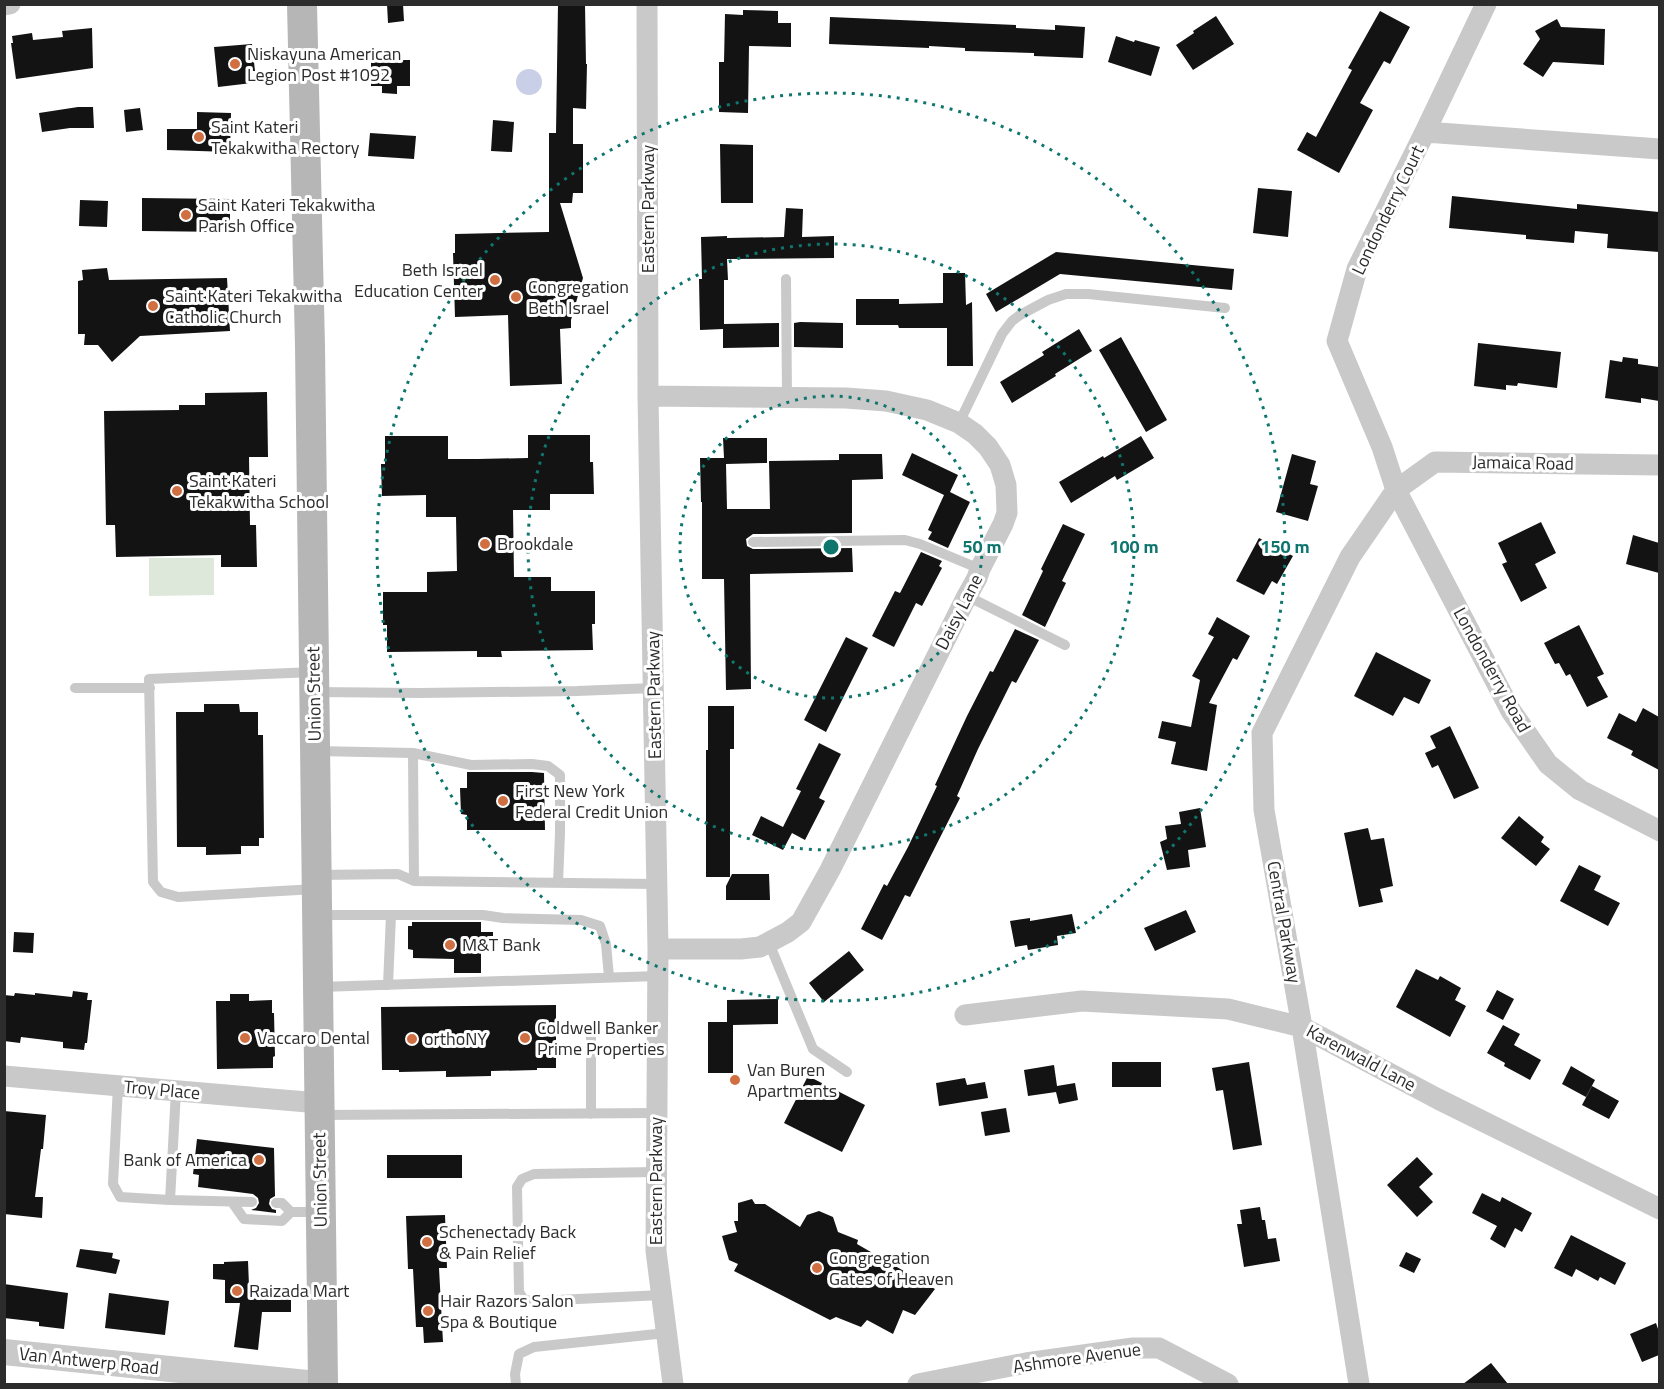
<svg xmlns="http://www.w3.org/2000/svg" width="1664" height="1389" viewBox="0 0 1664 1389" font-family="'Titillium Web',sans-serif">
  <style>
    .green { fill: #dde8db }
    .water { fill: #c9cfe6 }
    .building { fill: #131313 }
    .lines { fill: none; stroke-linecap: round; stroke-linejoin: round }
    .service { stroke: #c9c9c9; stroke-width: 10 }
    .minor { stroke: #c9c9c9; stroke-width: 21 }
    .tertiary { stroke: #c9c9c9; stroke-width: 26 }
    .secondary { stroke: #b6b6b6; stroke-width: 30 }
    .ring { fill: none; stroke: #0f766e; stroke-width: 3; stroke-dasharray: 3 6 }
    .poi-dot { fill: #d06f41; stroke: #fff; stroke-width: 2 }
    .labels { text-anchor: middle; stroke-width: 6; stroke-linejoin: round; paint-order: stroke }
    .poi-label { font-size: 18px; fill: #2c2c2c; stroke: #fff; text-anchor: start }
    .street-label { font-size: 18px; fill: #2c2c2c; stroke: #fff }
    .centre { fill: #0f766e; stroke: #fff; stroke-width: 3 }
    .ring-label { font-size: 18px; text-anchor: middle; font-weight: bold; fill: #0f766e; stroke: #fff; stroke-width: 6; stroke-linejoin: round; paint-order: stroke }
  </style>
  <rect width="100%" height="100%" fill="#fff"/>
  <!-- green -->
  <path class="green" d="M149,558h65v37l-65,1z"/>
  <!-- water -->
  <path class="water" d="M516 82a13 13 0 1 1 26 0a13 13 0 1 1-26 0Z"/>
  <!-- building -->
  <path class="building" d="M387,4h16l1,17 -16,2z
    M558,4h27l1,60h1l-1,45 -13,-1v36h10v49h-10l-1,10h-12l23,75 -12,42v8l-11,1 2,55 -52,2 -2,-71 -53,2 -2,-64h2v-19l94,-2v-99h7z
    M743,10l35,1v12h13v24l-42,-1 -1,67 -29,-1v-50h5l1,-48 18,1z
    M1380,11l30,16 -20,37 -6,-3 -24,42 13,7 -34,63 -42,-23 10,-18 9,5 36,-67 -4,-2z
    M1216,16l18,28 -41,26 -17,-25 18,-12 -1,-2z
    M830,17l186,8v3l39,2v-5l30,2 -2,31 -49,-2v-3l-69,-2v-3l-36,-2v2l-100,-4z
    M1557,19l4,8 44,2 -1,36 -51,-3 -10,15 -20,-13 17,-25 -5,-8z
    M92,28l1,40 -77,11 -5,-36h2l-1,-7 20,-3 1,7 30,-3 -1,-6z
    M1116,36l18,6 1,-2 25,7 -9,29 -43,-14z
    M252,44l3,27h-4l1,12 -34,4 -4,-40z
    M371,60h39v26h-13v8l-15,-1v-7h-11z
    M78,107h15l1,21h-24l-28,4 -3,-19z
    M140,108l3,22 -17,2 -2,-22z
    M197,112l34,1 -1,39 -63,-2v-21h30z
    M493,120l21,2 -2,30 -21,-1z
    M370,133l46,3 -2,23 -46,-3z
    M720,144l33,1v58h-32z
    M1258,188l34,3 -4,46 -35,-4z
    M1452,196l125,13v-5l82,8v40l-52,-4 1,-14 -33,-3 -1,12 -48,-4v-4l-77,-7z
    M142,198l88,1v33l-88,-1z
    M80,200l28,1 -1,26 -28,-1z
    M786,208l17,1 -1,28 32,-1v22l-107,1 1,21h-4v44l55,-1v24l-56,1v-19l-23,1 -1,-51h3l-1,-42 26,-1v2l57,-1z
    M1056,252l178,17 -2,21 -172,-16 -64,38 -10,-18z
    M107,268l2,12 118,-2 3,53 -90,5 -28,26 -14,-17h-14l1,-11h-7v-53l5,-1 -1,-10z
    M943,273h22l1,32 6,-3 1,64h-26v-38h-48l-1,-3h-42v-26h43v5l44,-1z
    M800,322l43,1v25l-49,-1v-24z
    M1079,329l13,22 -37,23 1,2 -44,27 -12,-21 44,-27 -2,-3z
    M1121,337l46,83 -21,12 -47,-82z
    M1478,343l83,9 -4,36 -39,-5 -1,3 -11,-1v5l-32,-4z
    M1623,357l15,2v5l21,3v34l-18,-3v5l-36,-5 5,-38 12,2z
    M267,392l1,65h-19l1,68h6l1,42h-36v-12l-105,2 -1,-32h-9l-2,-114 75,-1v-5h26v-12z
    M528,435h62v27h3l1,32h-44v16h-37l1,67h37v14h44v33h-3l1,26 -92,1 1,6h-25v-6l-90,1v-27h-4v-33h44v-20l30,-1 -1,-54h-30v-22l-44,1 -1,-32h4v-28h63v23h30l50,-1z
    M1141,436l13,22 -37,22 -2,-4 -44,27 -12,-21 44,-26 1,2z
    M723,438h44v25l-41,1 1,45h43l-1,-48 70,-1v-6h43l1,25 -31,1v53l-99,1 -7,5 1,7 6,3 99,-1 1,24 -103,2 1,115 -25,1 -2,-111h-22v-77h-1l-1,-44h24z
    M912,453l46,22 -8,17 20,10 -22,46 -20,-9 4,-7 -4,-2 16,-35 -42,-20z
    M1292,454l24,7 -6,23 8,2 -10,35 -32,-9z
    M1541,522l15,31 -21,11 12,24 -26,14 -19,-38 5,-2 -9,-19z
    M1063,524l22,10 -23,47 4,2 -21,44 -23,-12 21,-44 -2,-2z
    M1633,535l26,8v30l-33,-9z
    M1259,538l34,18 -16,28 -5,-3 -8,14 -28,-14z
    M921,552l21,9 -3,5 3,2 -20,38 -6,-3 -22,44 -22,-11 23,-45 5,2z
    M1217,617l33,19 -13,24 -4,-2 -24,45 8,2 -10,66 -36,-7 5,-22 -18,-4 4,-17 29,6 9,-47 -8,-4 22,-39 -6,-3z
    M1579,625l25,49 -7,3 11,20 -21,10 -17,-33 -4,2 -7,-13 -4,1 -11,-21z
    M1015,629l24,11 -23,43 -4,-2 -34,68 -21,47 3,2 -50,99 -5,-2 -23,45 -21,-11 23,-45 3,2 21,-39 29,-61 -2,-1 32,-69 23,-45 3,1z
    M846,637l22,11 -42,84 -22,-12z
    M1376,652l55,28 -12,24 -15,-7 -11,19 -39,-20z
    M204,704h35l1,8h18v23h5l1,103h-5v8h-18v8l-35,1v-8h-29l-1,-135h28z
    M708,706h26v43h-4v128h-24v-127h2z
    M1643,708l16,9v53l-28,-15 2,-4 -26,-13 12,-25 17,9z
    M1450,726l29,62 -25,11 -16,-34 -6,3 -7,-15 11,-5 -6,-12z
    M819,743l22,11 -22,44 6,3 -20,39 -13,-7 -9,17 -31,-15 9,-19 22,11 18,-36 -5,-2z
    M467,772h65l12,1 1,57h-78v-15l-6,-1 -1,-26h7z
    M1200,808l6,39 -18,3 2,17 -23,3 -7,-28 7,-3 -2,-13 16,-2 -2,-12z
    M1519,816l25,21 -3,5 9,7 -14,17 -35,-28z
    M1368,828l3,12 13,-2 9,48 -13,3 3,13 -24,5 -15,-74z
    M1579,865l22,11 -7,14 26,13 -12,23 -48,-25z
    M732,874h37l1,26h-44v-14z
    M1186,910l10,22 -41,19 -11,-23z
    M1072,914l4,19 -19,3 1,9 -30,5 -1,-5 -12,2 -5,-26 20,-3v3z
    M412,922h69v10h12v16h-12v25h-27v-14l-41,-1v-8l-5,-1v-23h4z
    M14,932l20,1 -1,20 -20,-1z
    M849,951l15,19 -40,32 -15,-19z
    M1416,969l22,11 2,-4 21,12 -6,12 11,6 -16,31 -54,-30z
    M1497,990l17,9 -11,21 -17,-9z
    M73,991l15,2 -1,7h5l-5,43h-2l-1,7 -21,-2v-6l-42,-5 -1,6 -16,-2v-46l10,1 1,-3 20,2v-2l37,4z
    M230,994h19v7l23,-1v13h2l1,43 -2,1v11l-56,1 -1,-68h14z
    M778,999v25l-45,1v48h-25v-51h19v-22z
    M556,1005v63h-19v2l-46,1v5l-45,1v-6l-47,1v-2h-17l-1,-63z
    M1503,1025l17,9 -6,11 27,15 -11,20 -26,-14 1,-3 -18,-10z
    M1112,1062h49v25h-49z
    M1249,1062l13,83 -29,5 -10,-60 -7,1 -4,-23z
    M1054,1065l3,21 18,-3 3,17 -19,4 -3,-12 -28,4 -4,-26z
    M1571,1066l24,14 -9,17 -24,-13z
    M808,1076l57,29 -23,47 -58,-29z
    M965,1078l2,7 18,-3 3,16 -49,8 -3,-23z
    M1592,1086l27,15 -10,18 -27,-14z
    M1006,1108l4,24 -25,4 -4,-24z
    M4,1111l42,4 -3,34h-2l-6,48h8l-1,21 -38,-4z
    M197,1139l77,9 1,48 -5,3 -1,5 3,5 4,1v3l-25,-3 5,-2 3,-5 -1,-5 -5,-4 -55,-7 1,-12 -6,-1z
    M387,1155h75v23h-75z
    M1417,1157l16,17 -14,13 14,15 -16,15 -30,-32z
    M1482,1193l18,9 2,-5 30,16 -10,19 -7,-4 -10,20 -15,-9 7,-13 -25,-13z
    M752,1199l3,5h10l35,23 7,-12 12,-4 14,6 5,15 20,8 -1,4 78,45 -20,26 -12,-5 -10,24 -26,-14 -6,7 -25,-10 -6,3 -96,-49 4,-7 -9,-4 -7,-24 15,-4 -3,-11h4v-18z
    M1260,1207l2,13h3l3,19 8,-1 4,23 -36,6 -7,-43h5l-2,-14z
    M445,1215l2,53h-8l4,74 -19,1 -1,-16h-7l-3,-58h-5l-2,-53z
    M1571,1235l55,28 -11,22 -15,-8 -2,4 -22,-12 -4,8 -18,-9z
    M80,1249l33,4 -1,5 8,2 -4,14 -40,-7z
    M1406,1252l15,7 -7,14 -15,-7z
    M248,1261l1,25 42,1v25h-29l-4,38 -24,-3 6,-44h-15v-23l-12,-1v-15h11v-2z
    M4,1284l64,9 -4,36 -25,-3v-4l-35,-4z
    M109,1293l60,8 -4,34 -60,-7z
    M1656,1323l3,9v23l-17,7 -12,-28z
    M1491,1363l17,21h-45z"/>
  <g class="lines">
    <!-- service -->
    <path class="service" d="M786,279l1,119
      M959,423l43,-89 10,-13 8,-6 28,-15 18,-6h22l137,14
      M753,542l152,-2 15,4 60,25
      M967,596l98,49
      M314,672l-165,7 4,203 8,10 17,5 138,-8
      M75,688h75
      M315,692l105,1 157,-2 77,-3
      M316,751l97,2 58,12 61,-1 16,2 12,9v58l-2,50
      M413,753l1,128
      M317,875l81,-1 16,7 243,3
      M320,915h163l20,3 78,2 19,6 6,18 3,33
      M769,943l44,106 34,23
      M388,985l3,-70
      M320,987l338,-11
      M118,1086l-5,98 7,13 50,3 6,-109
      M591,1114v-80
      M321,1115l335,-2
      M656,1172l-122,2 -12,5 -5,8 2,105 5,8 12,1 126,-6
      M170,1200l82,2
      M232,1202l12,17 38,2 9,-9
      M276,1203h6l9,9h29
      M516,1384l-1,-10 4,-20 15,-7 132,-14"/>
    <!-- minor -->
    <path class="minor" d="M647,4l1,392 10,553 -2,302 17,133
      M1486,4l-61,128 235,17
      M4,5l6,-1
      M1425,132l-68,137 -20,72 45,106 14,43 115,221 37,53 32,26 80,41
      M648,396l198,2 40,3 41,9 32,13 16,11 13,13 12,18 6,20 1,28 -4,11 -23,45 -3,9 -10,18 -137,274 -29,52 -13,10 -28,15 -19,2h-83
      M965,1015l117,-14 146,8 74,18 136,72 222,110
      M4,1076l315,27
      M918,1384l108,-21 107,-15h26l69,36
      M1359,1384l-57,-357 -38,-217 -2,-77 88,-176 46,-67 39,-28 225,3"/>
    <!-- tertiary -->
    <path class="tertiary" d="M4,1352l313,32"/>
    <!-- secondary -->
    <path class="secondary" d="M302,4l8,342 13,1038"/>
  </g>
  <!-- distance rings -->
  <g class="ring">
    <circle cx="831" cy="547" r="151"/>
    <circle cx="831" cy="547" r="303"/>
    <circle cx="831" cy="547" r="454"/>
  </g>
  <!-- markers -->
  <g class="poi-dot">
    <circle cx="235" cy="64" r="6"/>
    <circle cx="199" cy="137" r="6"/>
    <circle cx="186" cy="215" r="6"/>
    <circle cx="495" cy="280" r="6"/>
    <circle cx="516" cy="297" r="6"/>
    <circle cx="153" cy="306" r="6"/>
    <circle cx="177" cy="491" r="6"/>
    <circle cx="485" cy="544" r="6"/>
    <circle cx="503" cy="801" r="6"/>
    <circle cx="450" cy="945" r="6"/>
    <circle cx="245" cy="1038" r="6"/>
    <circle cx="525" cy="1038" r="6"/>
    <circle cx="412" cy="1039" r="6"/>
    <circle cx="735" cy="1080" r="6"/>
    <circle cx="259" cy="1160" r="6"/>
    <circle cx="427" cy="1242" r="6"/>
    <circle cx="817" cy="1268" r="6"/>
    <circle cx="237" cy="1291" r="6"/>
    <circle cx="428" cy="1311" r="6"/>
  </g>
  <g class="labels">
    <!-- poi labels -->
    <g class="poi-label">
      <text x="247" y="60">Niskayuna American<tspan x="247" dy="21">Legion Post #1092</tspan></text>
      <text x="211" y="133">Saint Kateri<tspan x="211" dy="21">Tekakwitha Rectory</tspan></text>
      <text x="198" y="211">Saint Kateri Tekakwitha<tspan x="198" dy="21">Parish Office</tspan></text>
      <text x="483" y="276" text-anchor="end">Beth Israel<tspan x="483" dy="21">Education Center</tspan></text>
      <text x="528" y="293">Congregation<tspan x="528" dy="21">Beth Israel</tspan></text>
      <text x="165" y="302">Saint Kateri Tekakwitha<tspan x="165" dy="21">Catholic Church</tspan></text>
      <text x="189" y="487">Saint Kateri<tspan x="189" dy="21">Tekakwitha School</tspan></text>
      <text x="497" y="550">Brookdale</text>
      <text x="515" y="797">First New York<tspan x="515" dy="21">Federal Credit Union</tspan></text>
      <text x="462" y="951">M&amp;T Bank</text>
      <text x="537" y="1034">Coldwell Banker<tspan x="537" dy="21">Prime Properties</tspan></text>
      <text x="257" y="1044">Vaccaro Dental</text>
      <text x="424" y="1045">orthoNY</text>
      <text x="747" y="1076">Van Buren<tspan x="747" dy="21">Apartments</tspan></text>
      <text x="247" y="1166" text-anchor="end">Bank of America</text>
      <text x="439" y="1238">Schenectady Back<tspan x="439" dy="21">&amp; Pain Relief</tspan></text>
      <text x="829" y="1264">Congregation<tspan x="829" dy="21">Gates of Heaven</tspan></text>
      <text x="249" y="1297">Raizada Mart</text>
      <text x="440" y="1307">Hair Razors Salon<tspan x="440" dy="21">Spa &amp; Boutique</tspan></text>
    </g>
    <!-- street labels -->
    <g class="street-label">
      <text transform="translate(648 209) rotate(-90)" y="6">Eastern Parkway</text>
      <text transform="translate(1388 210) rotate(-64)" y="6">Londonderry Court</text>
      <text transform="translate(1523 463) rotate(1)" y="6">Jamaica Road</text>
      <text transform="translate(959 612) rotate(-63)" y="6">Daisy Lane</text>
      <text transform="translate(1492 670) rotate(61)" y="6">Londonderry Road</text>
      <text transform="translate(314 694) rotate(-91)" y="6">Union Street</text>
      <text transform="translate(654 695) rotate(-91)" y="6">Eastern Parkway</text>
      <text transform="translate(1284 922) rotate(80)" y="6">Central Parkway</text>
      <text transform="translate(1361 1058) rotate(28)" y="6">Karenwald Lane</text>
      <text transform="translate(162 1090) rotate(5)" y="6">Troy Place</text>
      <text transform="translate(320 1180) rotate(-91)" y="6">Union Street</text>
      <text transform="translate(656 1181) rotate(-90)" y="6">Eastern Parkway</text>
      <text transform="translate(1077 1358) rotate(-8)" y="6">Ashmore Avenue</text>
      <text transform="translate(89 1361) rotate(6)" y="6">Van Antwerp Road</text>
    </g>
  </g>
  <circle cx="831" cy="547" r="9" class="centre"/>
  <g class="ring-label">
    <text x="982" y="553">50 m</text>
    <text x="1134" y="553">100 m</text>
    <text x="1285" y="553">150 m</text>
  </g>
  <!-- border -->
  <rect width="1664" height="1389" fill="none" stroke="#2c2c2c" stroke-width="12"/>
</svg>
